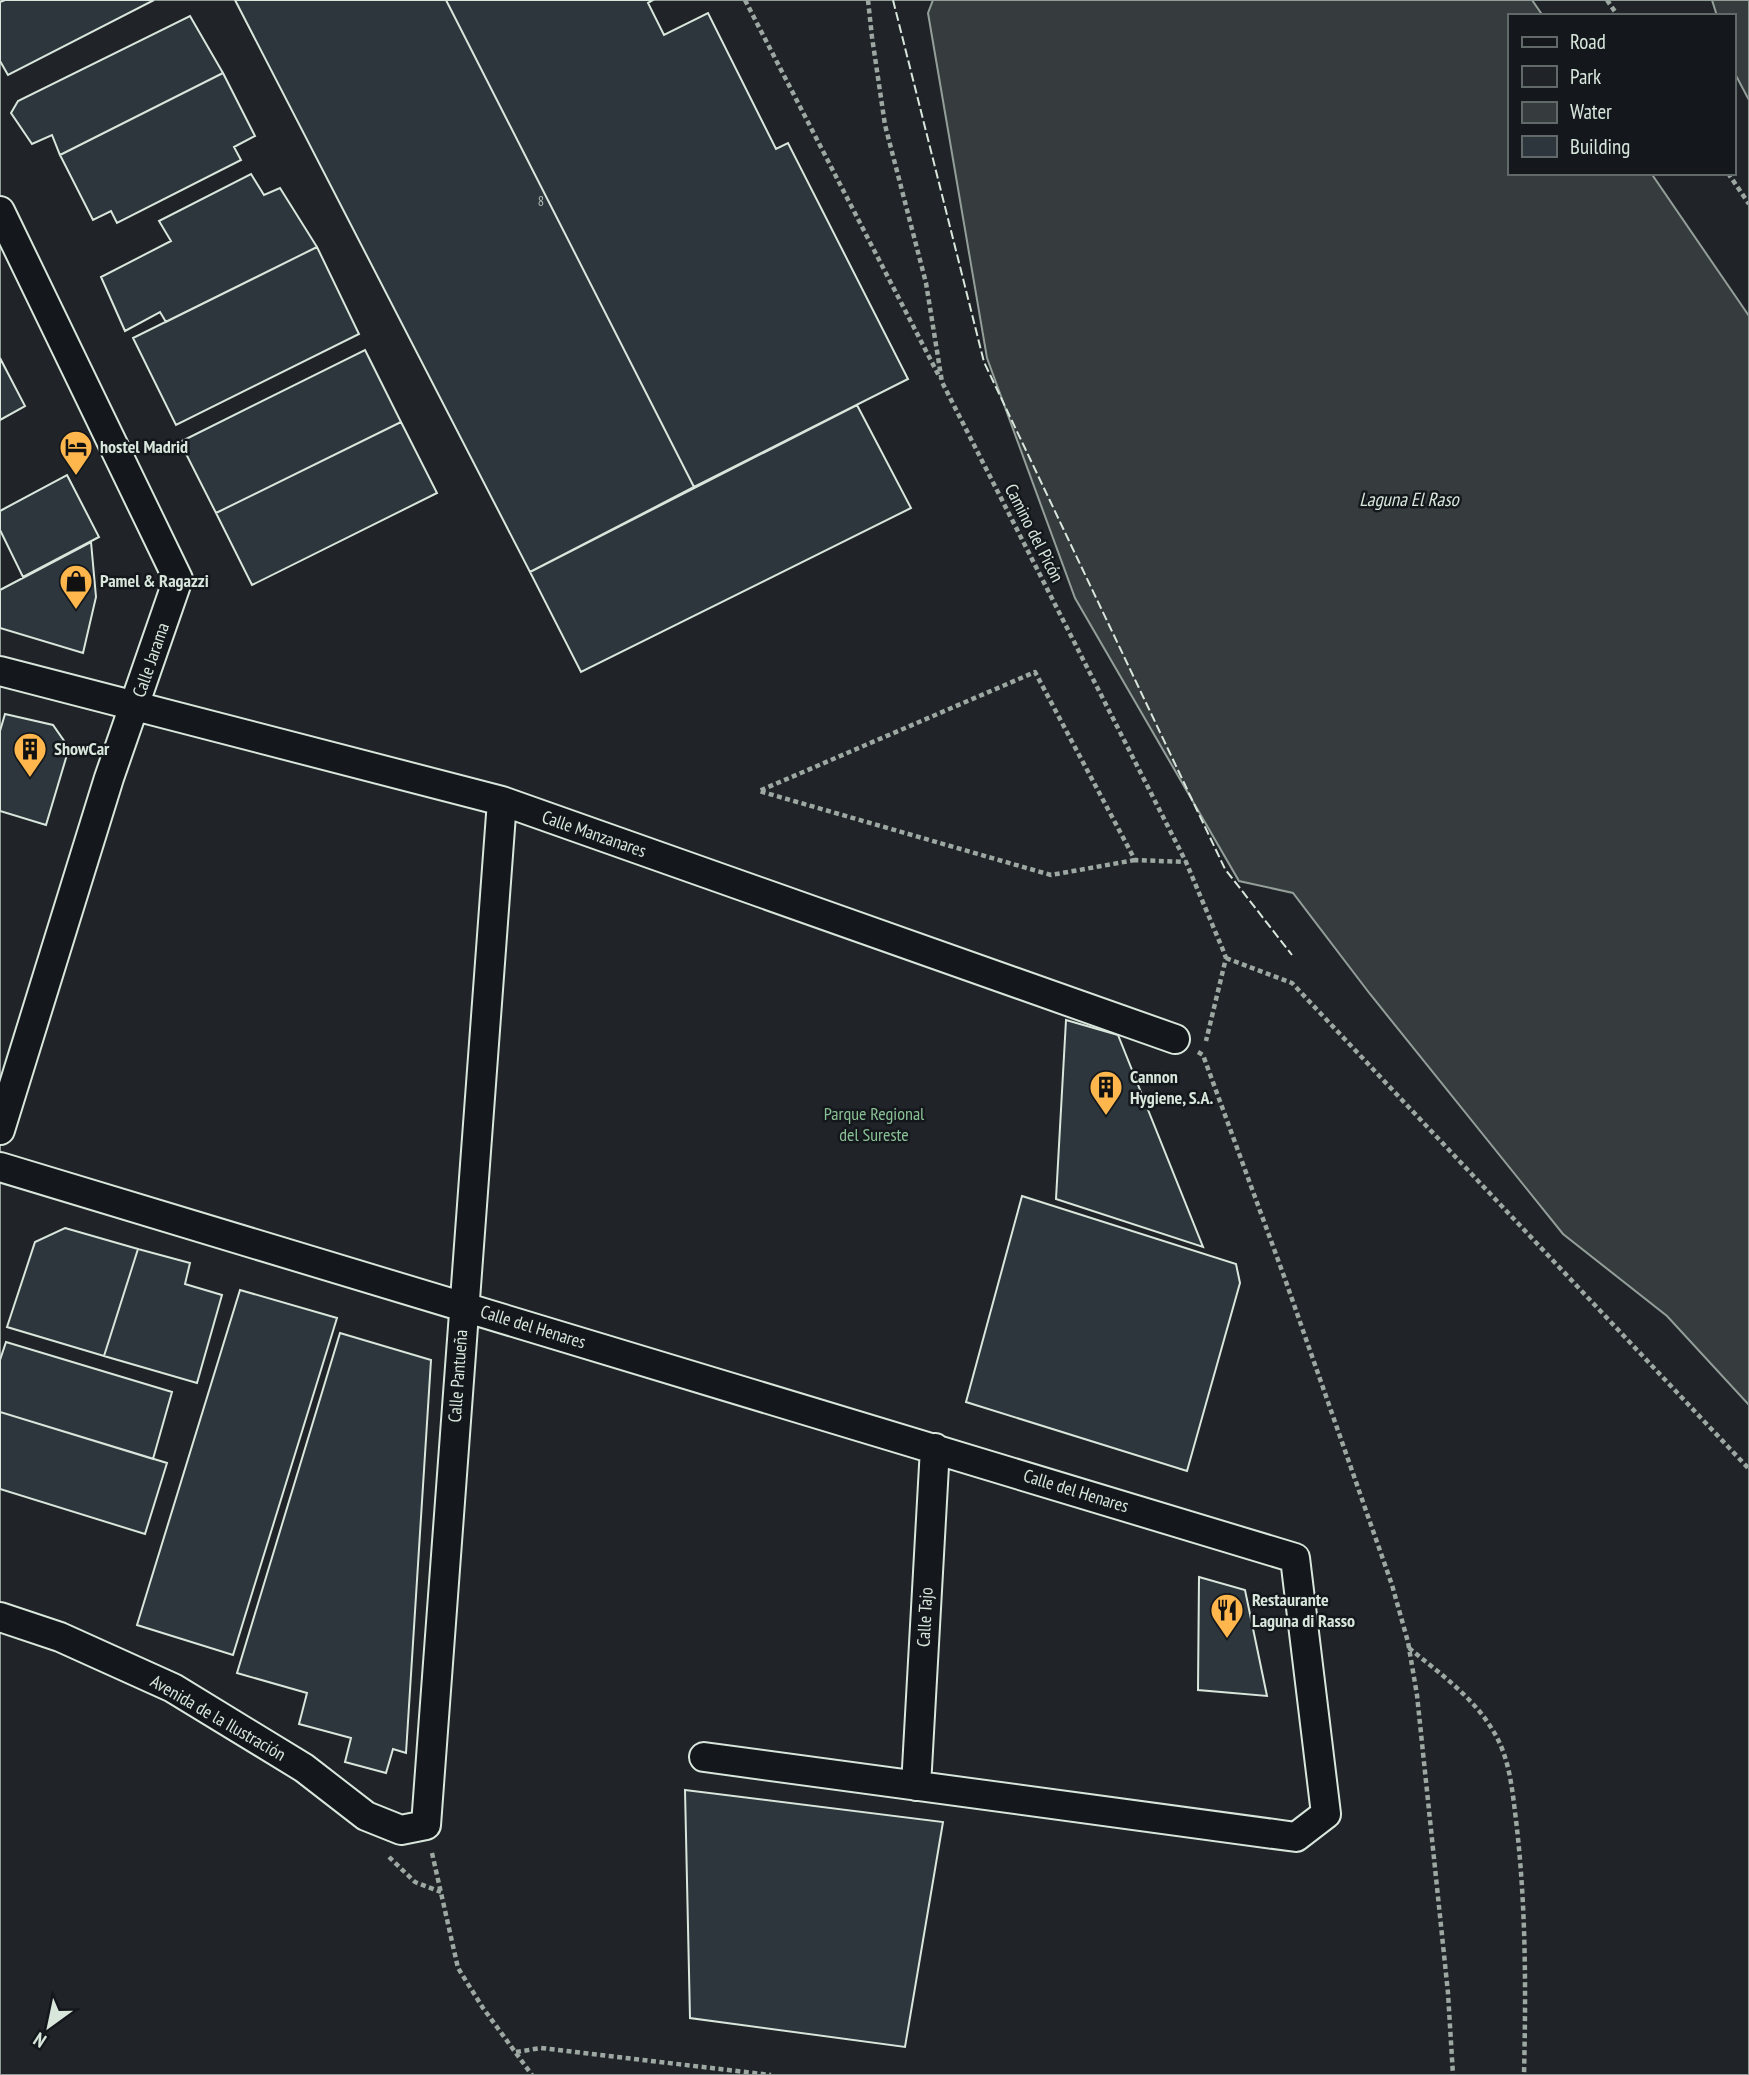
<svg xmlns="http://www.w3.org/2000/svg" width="1749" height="2075" viewBox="0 0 1749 2075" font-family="'PT Sans Narrow',sans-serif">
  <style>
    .green { fill: #202428; stroke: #939e99; stroke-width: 2; fill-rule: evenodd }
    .water { fill: #363b3e; stroke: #939e99; stroke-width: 2 }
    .building { fill: #2c363c; stroke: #d8e6dc; stroke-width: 2 }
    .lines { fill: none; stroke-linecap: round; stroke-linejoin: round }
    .minor-casing { stroke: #d8e6dc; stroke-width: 32 }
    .path { stroke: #9da8a2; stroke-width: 4.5; stroke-dasharray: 5 3.5; stroke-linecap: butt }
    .minor { stroke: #14181c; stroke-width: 28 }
    .fence { stroke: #d8e6dc; stroke-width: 2; stroke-dasharray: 9 3.5; stroke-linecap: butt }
    .labels { text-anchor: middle; stroke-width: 5; stroke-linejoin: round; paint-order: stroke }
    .number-label { font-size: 14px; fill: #adbab4 }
    .poi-label { font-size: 18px; font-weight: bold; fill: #d8e6dc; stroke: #14181c; text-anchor: start }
    .street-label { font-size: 18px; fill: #d8e6dc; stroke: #14181c }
    .park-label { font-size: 18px; fill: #8ac095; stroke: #14181c }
    .water-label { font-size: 19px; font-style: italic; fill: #d8e6dc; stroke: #14181c }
  </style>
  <rect width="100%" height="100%" fill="#14181c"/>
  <!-- green -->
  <path class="green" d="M0,0h1749v2075h-1749zM1509,16h224v157h-224z"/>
  <!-- water -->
  <path class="water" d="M933,0h599l11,16h-34v157h142l98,143v1089l-82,-89 -104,-82 -193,-240 -77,-101 -54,-12 -164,-283 -88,-240 -59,-345z
    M1712,0h37v100l-16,-30v-54h-16z"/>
  <!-- building -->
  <path class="building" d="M5,0h149l-146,75 -8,-14v-59z
    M235,0h211l248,487 -164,85z
    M446,0h207l-5,3 16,32 44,-22 68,136 12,-6 120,236 -214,108z
    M190,16l33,57 -163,82 -8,-20 -20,9 -21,-31 7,-12z
    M223,73l32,63 -21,11 7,13 -124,63 -6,-12 -18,9 -33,-65z
    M251,174l13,21 16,-7 37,59 -151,75 -6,-10 -35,19 -24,-54 70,-36 -12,-20z
    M317,247l42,87 -183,91 -43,-87z
    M365,350l36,72 -185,91 -36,-71z
    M0,358l25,48 -25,14z
    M857,405l54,103 -330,164 -51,-100z
    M401,422l36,71 -185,92 -36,-72z
    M67,475l32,62 -76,40 -23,-47v-19z
    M91,542l5,55 -13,56 -83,-25v-38z
    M5,714l48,11 16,23 -23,77 -46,-14v-80z
    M1066,1020l52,15 85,212 -147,-48z
    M1022,1196l214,68 4,19 -53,188 -221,-69z
    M65,1228l73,21 -34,107 -97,-29 28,-85z
    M138,1249l52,14 -5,21 37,11 -25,88 -93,-27z
    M240,1290l97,28 -104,337 -96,-30z
    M340,1333l91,27 -25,393 -13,-4 -7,24 -41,-11 6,-24 -52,-14 8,-31 -70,-20z
    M6,1342l166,50 -19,67 -153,-47v-52z
    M0,1412l167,51 -22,71 -145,-45z
    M1199,1577l46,13 22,106 -69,-6z
    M685,1790l258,32 -38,225 -215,-29z"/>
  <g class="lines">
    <defs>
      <path id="minor" d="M0,211l178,368 -69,199 -109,352
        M0,671l502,130 673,238
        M0,1167l1295,391 31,256 -30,23 -592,-80
        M0,1617l60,20 113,51 131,80 62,48 35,14 25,-5 76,-1024
        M916,1786l19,-338"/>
    </defs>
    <!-- minor casing -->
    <use href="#minor" class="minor-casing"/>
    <!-- path -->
    <path class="path" d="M745,0l195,378
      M868,0l4,37 13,88 41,158 16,99 244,480 37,88 3,8 -20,83
      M1607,0l11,16
      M1728,173l21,31
      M1135,860l-84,15 -292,-84 276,-119 100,188 51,2
      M1226,958l66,25 457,486
      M1198,1052l5,3 82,224 107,306 16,57 9,53 31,298 5,82
      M1409,1648c29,24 63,48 83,81 18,28 20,60 24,91 10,85 10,170 8,255
      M432,1853l26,115 25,40 49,67
      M389,1857l26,25 26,10
      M516,2052l25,-4 230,27"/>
    <!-- minor -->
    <use href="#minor" class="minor"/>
    <!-- fence -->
    <path class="fence" d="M893,0l91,362 241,507 67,86"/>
  </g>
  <!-- icons -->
  <defs>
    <symbol id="hotel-pin" viewBox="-11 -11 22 30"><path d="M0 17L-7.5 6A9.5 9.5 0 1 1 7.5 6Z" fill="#ffb74d" stroke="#14181c"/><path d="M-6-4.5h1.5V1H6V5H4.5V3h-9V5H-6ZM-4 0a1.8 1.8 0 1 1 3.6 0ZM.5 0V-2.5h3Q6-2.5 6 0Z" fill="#111"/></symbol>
    <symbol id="shop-pin" viewBox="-11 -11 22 30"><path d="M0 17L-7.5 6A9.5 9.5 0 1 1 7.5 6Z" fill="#ffb74d" stroke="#14181c"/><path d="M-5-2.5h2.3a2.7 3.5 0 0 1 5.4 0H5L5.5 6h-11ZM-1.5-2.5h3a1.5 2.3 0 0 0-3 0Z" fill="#111"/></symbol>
    <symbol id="building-pin" viewBox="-11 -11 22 30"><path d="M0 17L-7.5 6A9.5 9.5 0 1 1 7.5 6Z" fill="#ffb74d" stroke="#14181c"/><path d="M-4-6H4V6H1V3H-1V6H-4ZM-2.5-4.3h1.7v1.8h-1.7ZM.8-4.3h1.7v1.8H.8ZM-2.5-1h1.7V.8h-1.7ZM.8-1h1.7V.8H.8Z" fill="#111"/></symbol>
    <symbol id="restaurant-pin" viewBox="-11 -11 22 30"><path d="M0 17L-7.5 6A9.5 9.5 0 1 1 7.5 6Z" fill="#ffb74d" stroke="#14181c"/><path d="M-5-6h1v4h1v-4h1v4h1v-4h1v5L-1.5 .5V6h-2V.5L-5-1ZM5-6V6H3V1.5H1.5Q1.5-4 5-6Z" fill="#111"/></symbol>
  </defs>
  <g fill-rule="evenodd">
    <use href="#hotel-pin" x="57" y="428" width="38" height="52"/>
    <use href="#shop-pin" x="57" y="562" width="38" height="52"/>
    <use href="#building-pin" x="11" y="730" width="38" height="52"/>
    <use href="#building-pin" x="1087" y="1068" width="38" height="52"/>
    <use href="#restaurant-pin" x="1208" y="1591" width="38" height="52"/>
  </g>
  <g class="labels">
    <!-- number labels -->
    <g class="number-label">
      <text x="541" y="206">8</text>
    </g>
    <!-- poi labels -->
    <g class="poi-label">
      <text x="100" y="453">hostel Madrid</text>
      <text x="100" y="587">Pamel &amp; Ragazzi</text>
      <text x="54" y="755">ShowCar</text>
      <text x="1130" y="1083">Cannon<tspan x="1130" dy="21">Hygiene, S.A.</tspan></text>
      <text x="1252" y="1606">Restaurante<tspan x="1252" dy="21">Laguna di Rasso</tspan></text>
    </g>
    <!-- street labels -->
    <g class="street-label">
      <text transform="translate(1034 533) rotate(63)" y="6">Camino del Picón</text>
      <text transform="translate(151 660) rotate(-71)" y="6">Calle Jarama</text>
      <text transform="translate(594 834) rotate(19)" y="6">Calle Manzanares</text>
      <text transform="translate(533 1327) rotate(17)" y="6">Calle del Henares</text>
      <text transform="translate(458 1376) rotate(-86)" y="6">Calle Pantueña</text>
      <text transform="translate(1076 1491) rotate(17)" y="6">Calle del Henares</text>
      <text transform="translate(925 1617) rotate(-87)" y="6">Calle Tajo</text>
      <text transform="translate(218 1718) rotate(30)" y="6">Avenida de la Ilustración</text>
    </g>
    <!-- park labels -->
    <g class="park-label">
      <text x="874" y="1120">Parque Regional<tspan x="874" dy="21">del Sureste</tspan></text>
    </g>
    <!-- water labels -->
    <g class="water-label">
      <text x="1409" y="506">Laguna El Raso</text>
    </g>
  </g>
  <!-- legend -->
  <rect x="1508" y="14" width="228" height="161" fill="#14181c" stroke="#626a69" stroke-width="2"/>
  <rect x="1522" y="37" width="35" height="10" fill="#14181c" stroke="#626a69" stroke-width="2"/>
  <text x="1570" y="49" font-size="21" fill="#d8e6dc">Road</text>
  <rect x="1522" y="66" width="35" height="21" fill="#202428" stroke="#626a69" stroke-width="2"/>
  <text x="1570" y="84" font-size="21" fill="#d8e6dc">Park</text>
  <rect x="1522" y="102" width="35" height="21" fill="#363b3e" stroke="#626a69" stroke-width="2"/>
  <text x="1570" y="119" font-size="21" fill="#d8e6dc">Water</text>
  <rect x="1522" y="136" width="35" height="21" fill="#2c363c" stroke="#626a69" stroke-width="2"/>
  <text x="1570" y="154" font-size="21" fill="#d8e6dc">Building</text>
  <!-- north arrow -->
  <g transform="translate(49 2026) rotate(213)" stroke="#14181c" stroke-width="5" paint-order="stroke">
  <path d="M0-5L12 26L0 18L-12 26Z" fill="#d8e6dc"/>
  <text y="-10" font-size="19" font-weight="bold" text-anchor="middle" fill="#d8e6dc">N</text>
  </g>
</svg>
